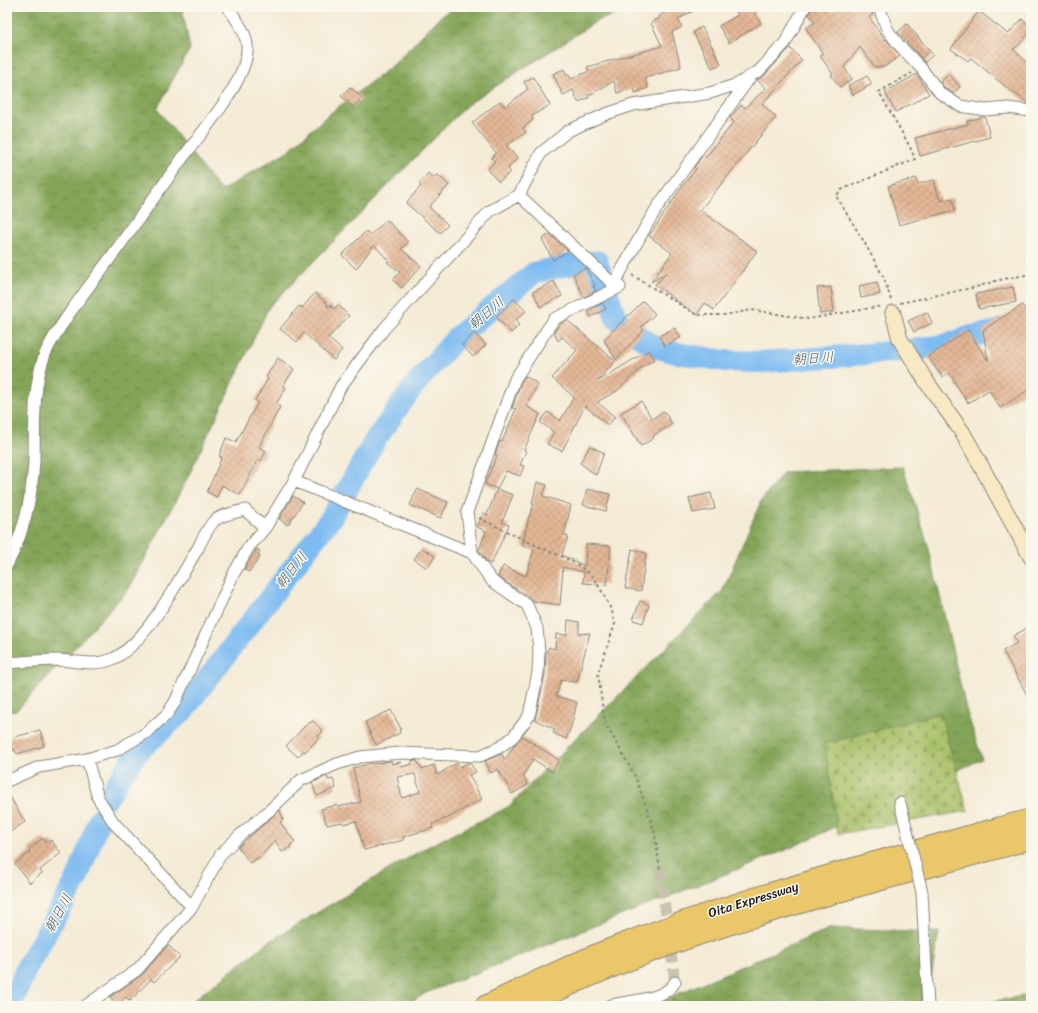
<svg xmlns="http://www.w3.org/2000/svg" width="1038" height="1013" viewBox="0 0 1038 1013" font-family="Sriracha,'Klee One',sans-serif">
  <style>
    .forest { fill: url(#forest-crowns); stroke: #50603a }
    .cemetery { fill: url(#cemetery-stones); stroke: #616d40 }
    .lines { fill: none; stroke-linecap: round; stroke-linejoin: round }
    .river { stroke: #7dbbf1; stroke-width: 22 }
    .building { fill: url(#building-cross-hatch); fill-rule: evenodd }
    .street-tunnel { stroke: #c9c2b0; stroke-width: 11; stroke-dasharray: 11 5.5; stroke-linecap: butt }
    .street-casing { stroke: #888478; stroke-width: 13 }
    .secondary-casing { stroke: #888478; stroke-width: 17 }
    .highway-casing { stroke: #888478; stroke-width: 22 }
    .path { stroke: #888478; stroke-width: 2; stroke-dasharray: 3 3; stroke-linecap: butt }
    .street { stroke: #fff; stroke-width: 11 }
    .secondary { stroke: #f7e9c3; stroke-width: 15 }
    .highway { stroke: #eac769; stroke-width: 20 }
    .street-bridge-casing { stroke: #888478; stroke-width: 13; stroke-linecap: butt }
    .street-bridge { stroke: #fff; stroke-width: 11 }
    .labels { text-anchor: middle; stroke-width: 3; stroke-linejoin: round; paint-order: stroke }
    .street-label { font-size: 13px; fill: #1c1c1c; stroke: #fbf7ec }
    .water-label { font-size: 14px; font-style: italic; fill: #435c71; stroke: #fbf7ec }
  </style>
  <defs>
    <pattern id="forest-crowns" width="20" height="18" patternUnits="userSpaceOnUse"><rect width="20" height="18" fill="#84a559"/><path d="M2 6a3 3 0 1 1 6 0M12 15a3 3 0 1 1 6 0" fill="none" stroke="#6b8649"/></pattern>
    <pattern id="cemetery-stones" width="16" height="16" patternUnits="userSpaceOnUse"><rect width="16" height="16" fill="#a6be63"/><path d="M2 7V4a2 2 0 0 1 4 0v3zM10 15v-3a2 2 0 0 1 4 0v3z" fill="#8ea355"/></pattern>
    <pattern id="building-cross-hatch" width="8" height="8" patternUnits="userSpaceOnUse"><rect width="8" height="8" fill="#e3b796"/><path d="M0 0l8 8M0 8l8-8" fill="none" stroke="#c29d81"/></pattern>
  </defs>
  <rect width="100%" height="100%" fill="#fbf7ec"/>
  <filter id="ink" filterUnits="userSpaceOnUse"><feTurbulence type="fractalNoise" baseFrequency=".025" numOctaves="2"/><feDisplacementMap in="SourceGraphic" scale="8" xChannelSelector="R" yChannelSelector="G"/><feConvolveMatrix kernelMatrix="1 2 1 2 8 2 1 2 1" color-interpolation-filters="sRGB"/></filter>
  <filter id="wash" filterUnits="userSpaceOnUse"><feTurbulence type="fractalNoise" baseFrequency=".012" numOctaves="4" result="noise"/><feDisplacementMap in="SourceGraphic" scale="16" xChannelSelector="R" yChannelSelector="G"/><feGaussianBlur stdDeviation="0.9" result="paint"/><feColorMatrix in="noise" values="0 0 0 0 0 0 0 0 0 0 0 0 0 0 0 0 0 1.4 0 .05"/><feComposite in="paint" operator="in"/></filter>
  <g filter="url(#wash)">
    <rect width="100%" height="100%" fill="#f4ebd5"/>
    <!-- forest -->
    <path class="forest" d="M7,7h175l8,42 -33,60 64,82 68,-41 39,-35 65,-50 47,-48 14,-10h182l-39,14 -130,84 -198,202 -82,172 -58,110 -113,122 -9,1z
      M903,467l25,78 38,164 16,50 -196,91 -360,143 -22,13h-218l81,-63 156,-94 85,-42 215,-217 38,-89 23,-29z
      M831,928l108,4 -13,74h-277z
      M1031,993v13h-67l65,-11z"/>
    <!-- cemetery -->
    <path class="cemetery" d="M940,713l28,98 -130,23 -13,-90z"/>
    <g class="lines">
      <!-- river -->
      <path class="river" d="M107,798l29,-44 46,-42 149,-194 43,-76 39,-55 45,-51 76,-63 24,-6 39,-6 19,57 13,12 29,18 19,5 48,8 35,1 84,-6 67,-6 34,-5 27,-9 26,-5 18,-7 15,-3
        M10,1006l18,-41 49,-86 23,-61"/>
    </g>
    <g id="blocks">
      <!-- building -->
      <path class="building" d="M676,7h25l-23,12 4,8 -10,5 9,35 -36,11 3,10 -13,5 -1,-5 -17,5 -3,-12 -26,15 1,2 -11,4 -5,-12 -10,5 -10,-21 11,-5 3,7 2,-1 2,4 18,-8 -2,-4 75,-21 -11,-23 9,-5 -1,-2z
        M733,7h30l-9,6 7,10 -32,20 -10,-17 19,-11z
        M812,7h57l4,7 -4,3 16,23 1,-1 14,17 -16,11h-9l-15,-20 -16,20 8,12 -12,8 -9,-12 2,-1 -13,-18 3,-2 -17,-26 9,-6 -6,-8z
        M979,11l29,23 14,-15 9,8v4l-14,16 -4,2 18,17v38l-3,-1 -21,-15 -36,-30 -3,3 -17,-12z
        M907,24l26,31 -8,7 -27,-30z
        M702,27l19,37 -9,4 -19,-36z
        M790,48l12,12 -40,44 14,13 -76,93 57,41 -43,59 -9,-7 -8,12 -42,-30 11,-12 -15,9 21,-29 -23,-17 35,-52 12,-15 -2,-2 9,-12 3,2 28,-35 -4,-4 11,-13 4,3 21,-20 -9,-8 7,-4z
        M917,74l12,20 -33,18 -11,-20z
        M949,74l11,13 -7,6 -8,-5 -5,-6z
        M867,76l5,8 -19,11 -5,-9z
        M533,77l17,28 -18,11 1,4 -10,8 3,4 -20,14 12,12 -10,10 2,4 -11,10 -12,-12 8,-9 -4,-3 5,-5 -24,-30 28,-22 5,6 23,-18 -4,-7z
        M350,87l12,11 -9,9 -12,-11z
        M983,117h2l5,20 -70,19 -5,-18 53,-14 -1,-3z
        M428,173l6,5 3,-4 12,11 -20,22 19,18 -8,8 -34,-30 15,-17 -2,-2z
        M916,178l2,6 16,-4 6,21 12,-3 3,12 -56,15 -11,-39z
        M387,220l21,22 -7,7 20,17 -19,22 -9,-8 7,-8 -13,-10 2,-1 -15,-16 -18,24 -14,-14 24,-24 4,4z
        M550,234l18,17 -15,9 -11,-21z
        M586,268l9,18h-2l3,5 -12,6 -11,-23z
        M554,281l8,15 -22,11 -7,-15z
        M877,282l3,12 -19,4 -2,-12z
        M831,287l3,25 -14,2 -3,-26z
        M1013,287l3,15 -37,7 -3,-15z
        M315,293l13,11 -1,1 1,2 2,-2 4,4 4,-4 11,11 -21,22 14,12 -8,10 -30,-27 -7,9 -17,-13 19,-23 3,2z
        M514,299l12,12 -11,10 4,4 -8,8 -15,-16z
        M643,301l12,13 -14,13 3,3 -28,30 -12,-20 24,-25h1z
        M603,303l3,6 -15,8 -3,-6z
        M1022,305l9,14v69l-31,20 -11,-18 -21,13 -19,-30 -7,4 -14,-20 40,-27 20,31 -5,-31z
        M927,312l5,11 -18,9 -6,-11z
        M567,320l48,41 -17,20 51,-31 6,9 -13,8 -25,24 -20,11 18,15 -7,8 -23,-19 -23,45 -15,-7 7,-12 -14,-10 8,-10 12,9 14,-24 -22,-19 25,-28 -15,-13 -4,4 -4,-9 6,-8z
        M675,328l6,9 -16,9 -6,-10z
        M474,333l12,12 -13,12 -11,-12z
        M278,358l16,11 -11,17 3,2 -10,16 4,3 -21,40 7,4 -5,10 -3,-2 -18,36 -18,-10 -5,12 -10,-5 15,-35 -3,-1 7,-18 10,4 22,-40 -3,-2 13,-21 -2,-2z
        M525,376l13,8 -12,22 14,8 -16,36 2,1 -6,14 4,1 -4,10 -14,-5 -9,18 -12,-5 12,-29 -2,-1 5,-13 2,1 14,-33 -4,-1 9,-26z
        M641,401l11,18 12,-8 8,13 -19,12 1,2 -13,8 -20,-33z
        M590,446l14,7 -8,22 -16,-12z
        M537,482l10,3 -4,11 28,9 -7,30 4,1 -6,19 23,11 1,-22 25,2 -4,39 -24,-2 1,-11 -21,-5 -3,38 -27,-4 -7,-6 -28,-18 5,-11 23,10 8,-27 -12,-3 7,-29 5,-13h-2z
        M417,489l31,13 -7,16 -31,-13z
        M497,489l16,6 -11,27 7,3 -18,39 -4,-2 -8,-12 7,-19 -9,-4 6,-14 4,2z
        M587,489l23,5 -4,17 -23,-6z
        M711,493l4,16 -22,4 -4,-15z
        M293,496l10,6 -15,23 -9,-6z
        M422,548l13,8 -8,12 -13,-9z
        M257,549l3,2 -2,3 2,3 -11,15 -5,-3z
        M632,549l14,4 -5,38 -16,-3z
        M640,601l9,4 -6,18 -10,-3z
        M568,620l11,2v12l11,-1 -13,49 -16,-2 -5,16 21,6 -6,25 -5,12 -13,-6 2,-4 -20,-9 10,-46 1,-21 3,-6 6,2 1,-15 11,1z
        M1031,626v76l-28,-51 14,-8 -4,-7z
        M391,710l10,19 -2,1 1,3 -24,12 -11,-23z
        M313,721l10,10 -5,5 1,2 -14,14 -2,-1 -5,6 -12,-11 19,-20z
        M40,730l4,16 -27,8 -3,-5 -7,1v-11z
        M522,736l37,24 -7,12 -19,-13 -10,17 5,9 -16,9 -14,-25 -7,4 -6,-12 17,-7 3,6 9,-15z
        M412,760l5,1 5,8 12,-4 3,10 20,-12 3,4 7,-4h3l6,9 -7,3 13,24 -34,19 -16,6 1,4 -30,9 1,3 -40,10 -8,-29 -13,3 -1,-2 -15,3 -6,-16 16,-4 1,2 23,-5 -8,-34 19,-5v1l19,-3 1,3 9,-2 1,5 10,-3zM415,774l5,18 -18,6 -5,-21z
        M327,776l1,4 5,-1 3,9 -19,8 -5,-13z
        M7,792l18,30 -18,12z
        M280,810l3,10 -3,2 15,20 -5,3 1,2 -9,5 -7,-12 -14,16 -11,7 -12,-16z
        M43,838l4,5 4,-3 10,13 -21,17 2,3 -12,10 -15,-19 15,-12 -1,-3z
        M168,945l12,12 -26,25 -3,-3 -21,22 -4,-4 -8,8 -8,-8 32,-22z"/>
    </g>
  </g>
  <g filter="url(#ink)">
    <use href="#blocks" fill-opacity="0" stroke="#888478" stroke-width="1"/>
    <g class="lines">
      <!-- street-tunnel -->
      <path class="street-tunnel" d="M660,870l15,112"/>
      <defs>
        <path id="street" d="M879,7l8,22 11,15 23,24 19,25 20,13 25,4 23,-2 23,3
          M519,195l92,87 9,5
          M614,284l32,-58 12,-20 91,-127
          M294,481l178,72
          M7,565c17,-32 25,-68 27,-104 1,-35 -2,-73 11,-107 6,-14 16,-28 24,-40 17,-25 36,-48 53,-72 18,-25 36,-50 54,-75 21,-30 67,-79 71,-115 2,-17 -10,-31 -19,-45
          M7,663c17,-1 34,-3 52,-3 16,1 35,6 51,0 34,-12 69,-81 88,-112 4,-8 10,-21 16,-27 6,-6 22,-9 31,-11l20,18
          M87,759l11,39 16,25 78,84
          M7,781l32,-14 48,-8 30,-9 29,-17 21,-19 8,-12 58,-127 15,-27 17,-20 29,-47 47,-95 43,-57 106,-118 29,-16 22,-42 27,-22 38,-17 27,-9 77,-12 28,-9 14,-9 7,-4 26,-28 20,-36
          M900,803l4,16
          M922,892l6,114
          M85,1006l52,-36 55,-63 29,-53 19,-19 30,-25 31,-30 36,-16 23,-7 40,-4 80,3 20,-9 13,-10 16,-21 9,-43 1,-21 -2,-24 -10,-23 -35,-24 -20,-28 -5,-41 48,-133 39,-60 66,-32
          M608,1006c19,-6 57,-5 67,-24"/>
        <path id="secondary" d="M893,313l7,26 28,45 35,49 68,124"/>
        <path id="highway" d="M485,1006c44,-21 87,-43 132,-60 135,-52 275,-89 414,-127
          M526,1006c159,-80 335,-119 505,-167"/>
      </defs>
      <!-- street casing -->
      <use href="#street" class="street-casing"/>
      <!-- secondary casing -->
      <use href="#secondary" class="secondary-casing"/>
      <!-- highway casing -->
      <use href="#highway" class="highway-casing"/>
      <!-- path -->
      <path class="path" d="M632,275l65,40h27l28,-5 57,9 73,-13
        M891,300l-7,-22 -21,-38 -27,-44 5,-6 74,-31 -5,-12 -31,-55 33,-19
        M900,303l76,-16 23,-7 32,-6
        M479,518l58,28 26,11 17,9 13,11 8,13 11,21 3,13 -17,49 5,38 3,14 28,49 10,26 11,34 5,36
        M673,998l4,8"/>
      <!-- street -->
      <use href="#street" class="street"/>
      <!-- secondary -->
      <use href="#secondary" class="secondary"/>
      <!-- highway -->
      <use href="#highway" class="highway"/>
      <defs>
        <path id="street-bridge" d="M904,819l18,73"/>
      </defs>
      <!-- street-bridge casing -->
      <use href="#street-bridge" class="street-bridge-casing"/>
      <!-- street-bridge -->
      <use href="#street-bridge" class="street-bridge"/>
    </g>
  </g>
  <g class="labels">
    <!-- street labels -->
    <g class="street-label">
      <text transform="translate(753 899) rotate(-17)" y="5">Oita Expressway</text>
    </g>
    <!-- water labels -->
    <g class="water-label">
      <text transform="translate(486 313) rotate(-40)" y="5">朝日川</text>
      <text transform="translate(813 358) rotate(-4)" y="5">朝日川</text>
      <text transform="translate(291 570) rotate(-52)" y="5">朝日川</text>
      <text transform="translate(58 913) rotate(-61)" y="5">朝日川</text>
    </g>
  </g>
  <!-- margin -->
  <rect width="1038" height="1013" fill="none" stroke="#fbf7ec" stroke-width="24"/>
</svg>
